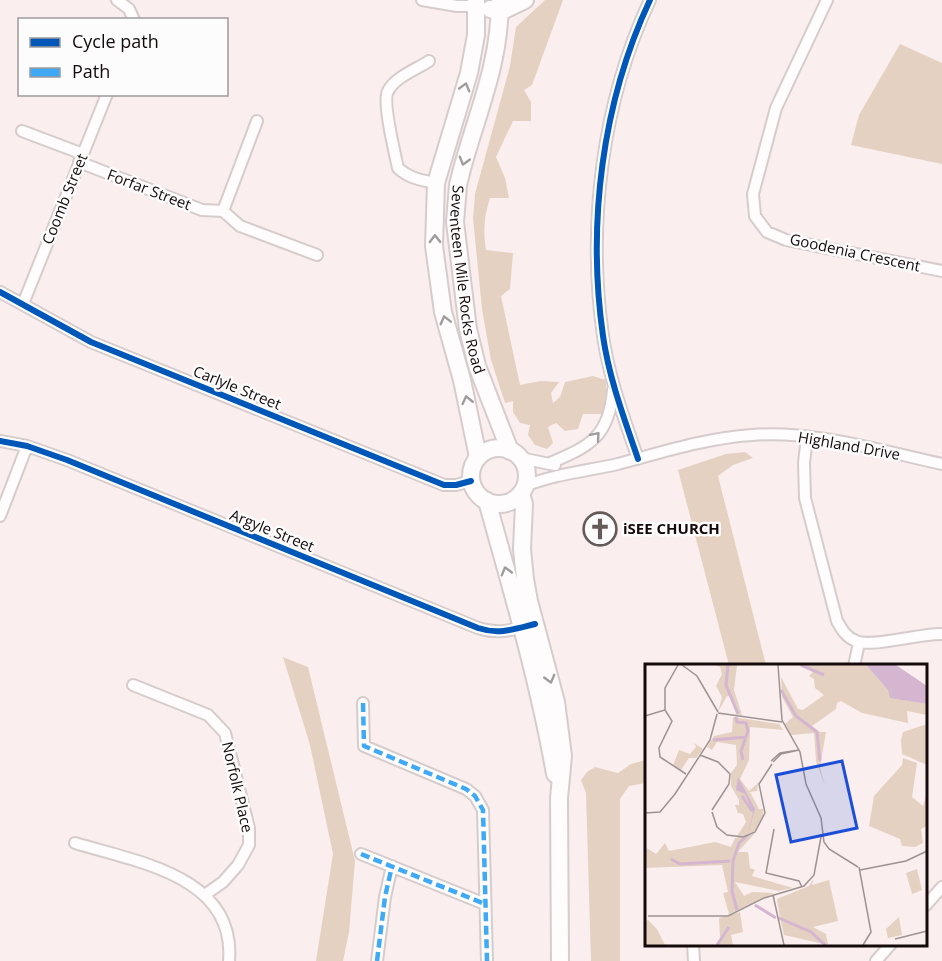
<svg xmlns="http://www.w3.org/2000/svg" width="942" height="961" viewBox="0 0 942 961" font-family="'Open Sans',sans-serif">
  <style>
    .green { fill: #e5d1c1 }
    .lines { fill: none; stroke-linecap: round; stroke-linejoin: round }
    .minor-casing { stroke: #d7cccc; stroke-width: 14 }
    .secondary-casing { stroke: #d7cccc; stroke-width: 20 }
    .minor { stroke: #fefcfc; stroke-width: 10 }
    .secondary { stroke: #fefcfc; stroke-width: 16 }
    .quiet { stroke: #3fa9f5; stroke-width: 4.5; stroke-dasharray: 9 4.5; stroke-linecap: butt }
    .cycleway-casing { stroke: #fcfcfc; stroke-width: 10 }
    .cycleway { stroke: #0057b8; stroke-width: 6 }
    .oneway { stroke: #a09b9c }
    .labels { text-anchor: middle; stroke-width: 5; stroke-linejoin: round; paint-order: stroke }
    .street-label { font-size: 15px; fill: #140a0b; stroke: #fcfcfc }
    .poi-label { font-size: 15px; font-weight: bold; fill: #140a0b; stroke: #fcfcfc; text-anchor: start }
    .inset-river { fill: none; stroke: #d4b6d1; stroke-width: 3 }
    .inset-road { fill: none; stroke: #9e9393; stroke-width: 1.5 }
    .view { fill: #1d4ed8; fill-opacity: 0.15; stroke: #1d4ed8; stroke-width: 3 }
    .inset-edge { fill: none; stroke: #140a0b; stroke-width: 3 }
  </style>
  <rect width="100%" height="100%" fill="#faeeee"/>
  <!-- green -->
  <path class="green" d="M545,0h18l-31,85 -8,5 7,12v19h-18l-17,36 9,21 4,20h-19c-6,18 -7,33 -4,52l27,3 -3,36 -9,7 19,89 21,-4 18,1 -8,11 2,10 7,-6 5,-15 28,-6 13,4v13l-3,21h-20l-5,15 -13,2 -9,-8 -8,4 5,16 -6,6 -12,-4 -7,-10 2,-10 -10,-2 -7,-11v-11l-8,2 -14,-43 -9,-51 -9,-91 2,-24 35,-128 6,-39z
    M900,44l42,19v101l-91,-19 8,-30z
    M745,452l8,6 -20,7 -15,11 48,189h-37l-51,-195 48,-16z
    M283,657l25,10 47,194 -6,71 -6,29h-27l17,-107 -23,-109z
    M646,760v23l-17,3 -9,13v162h-29l-5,-168 -5,-13 6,-8 8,-5 23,6 13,-9z"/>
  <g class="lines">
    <defs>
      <path id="minor" d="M117,0l12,9 5,11
        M422,0l35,6h19
        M827,0l-51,108 -23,86 2,22 12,16 19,8 156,31
        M429,61c-12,8 -34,16 -41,30 -6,10 7,63 10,77 12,11 23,12 38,15
        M22,131l61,23
        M79,162l123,48 21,1 17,15 77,29
        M223,211l34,-90
        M0,292l91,50 353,143h12l15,-4
        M23,304l84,-210
        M807,437l-3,26 1,35 32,123c5,9 9,16 19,20 15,7 66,-8 86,-7
        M0,441l27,5 40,14 411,168c18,6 31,3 48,-2
        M520,458l35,7
        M638,459c-14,-41 -29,-81 -35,-123 -16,-112 -1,-234 47,-336
        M550,463c41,-17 59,-27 63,-73
        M525,486c30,-12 62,-15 93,-22 45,-12 88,-26 134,-29 62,-5 130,16 190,29
        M0,516l27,-70
        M854,666l5,-23
        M133,685l75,30 17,18 24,95v17l-11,20 -15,17 -17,12
        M363,703l1,43 102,43 9,7 8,14 4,151
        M75,843c62,19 161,33 154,118
        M361,854l124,50
        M926,905l16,-18
        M693,944l1,17
        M377,961l8,-64 7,-31
        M876,961l15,-17"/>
      <g id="secondary">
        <path d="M476,0v35l-7,38 -33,110 -2,63 9,66 19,68 16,77"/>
        <path id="s1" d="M500,0c0,64 -22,110 -38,169l-4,16 -3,37 13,107 9,37 33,85"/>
        <path d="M490,9l10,3 25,-12"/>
        <circle cx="499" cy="476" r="28"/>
        <path d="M521,494l3,10 -2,45 3,30 4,22 27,101 7,54 -4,42 1,163"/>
        <path d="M487,501c25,90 52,181 68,273"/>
      </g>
    </defs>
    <!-- minor casing -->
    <use href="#minor" class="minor-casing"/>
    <!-- secondary casing -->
    <use href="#secondary" class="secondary-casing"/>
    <!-- minor -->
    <use href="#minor" class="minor"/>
    <!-- secondary -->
    <use href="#secondary" class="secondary"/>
    <!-- quiet -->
    <path class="quiet" d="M363,703l1,43 102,43 9,7 8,14 4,151
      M361,854l124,50
      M377,961l8,-64 7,-31"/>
    <defs>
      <path id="cycleway" d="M0,292l91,50 353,143h12l15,-4
        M0,441l27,5 40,14 411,168c21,7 37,1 57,-4
        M638,459c-14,-41 -29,-81 -35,-123 -16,-112 -1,-234 47,-336"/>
    </defs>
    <!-- cycleway casing -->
    <use href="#cycleway" class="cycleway-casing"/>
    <!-- cycleway -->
    <use href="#cycleway" class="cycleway"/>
  </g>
  <!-- one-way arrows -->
  <defs><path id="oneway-chevron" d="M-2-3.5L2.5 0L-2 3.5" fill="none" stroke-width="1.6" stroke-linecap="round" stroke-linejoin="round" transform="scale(1.5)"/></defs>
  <g class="oneway">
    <use href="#oneway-chevron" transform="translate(465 87) rotate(-74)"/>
    <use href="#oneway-chevron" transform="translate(464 161) rotate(106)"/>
    <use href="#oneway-chevron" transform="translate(435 239) rotate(-91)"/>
    <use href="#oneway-chevron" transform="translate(445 320) rotate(-104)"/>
    <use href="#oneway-chevron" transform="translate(467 400) rotate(-103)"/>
    <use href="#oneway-chevron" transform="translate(596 436) rotate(-49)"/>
    <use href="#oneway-chevron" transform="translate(506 571) rotate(-106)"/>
    <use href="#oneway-chevron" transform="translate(550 679) rotate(75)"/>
  </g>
  <!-- icons -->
  <defs>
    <symbol id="church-ring" viewBox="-11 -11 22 22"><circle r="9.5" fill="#fcfcfc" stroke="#645a5a" stroke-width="1.5"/><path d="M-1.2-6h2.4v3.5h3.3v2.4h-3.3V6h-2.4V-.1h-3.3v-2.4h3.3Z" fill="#645a5a"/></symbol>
  </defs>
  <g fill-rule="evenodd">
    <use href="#church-ring" x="581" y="510" width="38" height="38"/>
  </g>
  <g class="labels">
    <!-- street labels -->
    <g class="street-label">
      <text transform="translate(149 190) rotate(21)" y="5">Forfar Street</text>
      <text transform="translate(65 199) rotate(-68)" y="5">Coomb Street</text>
      <text transform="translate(855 253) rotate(12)" y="5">Goodenia Crescent</text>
      <text dy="5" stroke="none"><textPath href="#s1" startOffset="286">Seventeen Mile Rocks Road</textPath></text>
      <text transform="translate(237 388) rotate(22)" y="5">Carlyle Street</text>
      <text transform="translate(849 446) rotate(10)" y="5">Highland Drive</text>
      <text transform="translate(272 531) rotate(22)" y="5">Argyle Street</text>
      <text transform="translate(237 787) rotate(77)" y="5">Norfolk Place</text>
    </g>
    <!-- poi labels -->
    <g class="poi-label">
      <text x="623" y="534">iSEE CHURCH</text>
    </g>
  </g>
  <!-- overview -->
  <g transform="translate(645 664)">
    <rect width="282" height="282" fill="#faeeee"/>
    <path d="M70,1h22l-3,25 8,25 -6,-1 1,-6 -8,-16 2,4h-4l-9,16 4,-15 -6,-11 6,-12 -2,-7zM154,1h67l23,26 16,9 22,4v11l-20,-4 1,12 -46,-10 -21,-12 -4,2 -1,6 -24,17 8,6h6l-6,35 5,19 -9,-25 -2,-28 -23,2 -6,-11 8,-7 -11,-20 -1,-20 17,32 5,1 21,-15 -9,-7 -1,-9 -5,-3 4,-4zM88,53l46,7 4,6 -33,-3 -1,33 -9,19 9,12 9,-8 -1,8 -7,1 9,17h4v7l-8,15 -13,5h-5l9,-14 -3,-8 -5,-1 -3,-8h4v-5l-8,-14v-13l6,-8 -1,-20 -19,-3 -5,8 -5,-3 7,-11 18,-4zM282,60v41l-25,-11 -1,-14 2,-8zM49,79l9,6 -7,9h-7l-8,12 -8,-5 6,-15 11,4 6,-7zM258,94l14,5 -5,34 11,9 4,-13v33l-6,3 2,14 -8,4 -13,-1 -2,-7 -31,-13 5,-30 28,-31zM110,169l-17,19h10l2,16 5,2 -3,6 41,12 -14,3 -44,-9 9,14 8,-4 22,1 -45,21 -6,-21 5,-1 -6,-27 -77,3v-21l11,7 9,-11 4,8 46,-9 16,5 4,-9zM272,205l5,21 -10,4 -6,-21zM169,214l-2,7 17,-5 9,41 -25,6 13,7 2,11 -44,-10 -4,-17 -3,-19 32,-13zM95,248l3,20 -12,3 2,10h-17l4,-6 -1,-21zM254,253l3,18 -14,3 -2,-9zM3,256l9,9 8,16h-20v-24z" fill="#e5d1c1"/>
    <path d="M221,1h30l31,21v18l-37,-6 -2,-8zM93,113l17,32 -7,24 5,-20 -8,-19 -9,-4z" fill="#d4b6d1"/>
    <path class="inset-river" d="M83,1l-2,20 12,29M156,1l23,10M136,26l15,26 21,16 3,29M91,53l1,5 9,1 2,8 -7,20 2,9M68,76l34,-3M97,132l10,15M26,195l9,5 50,-3M110,241l21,13M92,246l-5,-19 1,-30 6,-18 9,-8M134,254l32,14 14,13M72,281l12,-18"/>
    <path class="inset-road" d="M37,1l15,11 21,36M133,1l4,55 18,32 6,32 15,34 3,24 5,7 29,18M20,46l7,11 -13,27 1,9 26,17M73,49l64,9M0,52l20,-6v-22l13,-23M55,91l18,7 12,12 -1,10 -17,26M126,97l9,-8 19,-3 -18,4 -8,8M67,148l5,15 10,8 16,2 12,-5 10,-19 -6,-29 13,-20M0,149l15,-1 15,-18 35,-54 7,-26M129,165l-8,44 33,8 3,6M214,203l12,65 -8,13M215,206l46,-9 21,-10M128,231l11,50M3,252h80l36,-18 40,-12 10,-11 7,-38M250,275l32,-8"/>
    <path class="view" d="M197,97l15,67 -66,14 -15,-67z"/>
    <rect width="282" height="282" class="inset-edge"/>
  </g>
  <!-- legend -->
  <rect x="18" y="18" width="210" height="78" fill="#fcfcfc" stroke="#9f9b9c" stroke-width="1.5"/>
  <rect x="30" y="38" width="30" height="9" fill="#0057b8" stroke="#9f9b9c" stroke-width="1.5"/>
  <text x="72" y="48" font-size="18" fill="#140a0b">Cycle path</text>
  <rect x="30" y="68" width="30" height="9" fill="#3fa9f5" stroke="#9f9b9c" stroke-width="1.5"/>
  <text x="72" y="78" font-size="18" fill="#140a0b">Path</text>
</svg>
